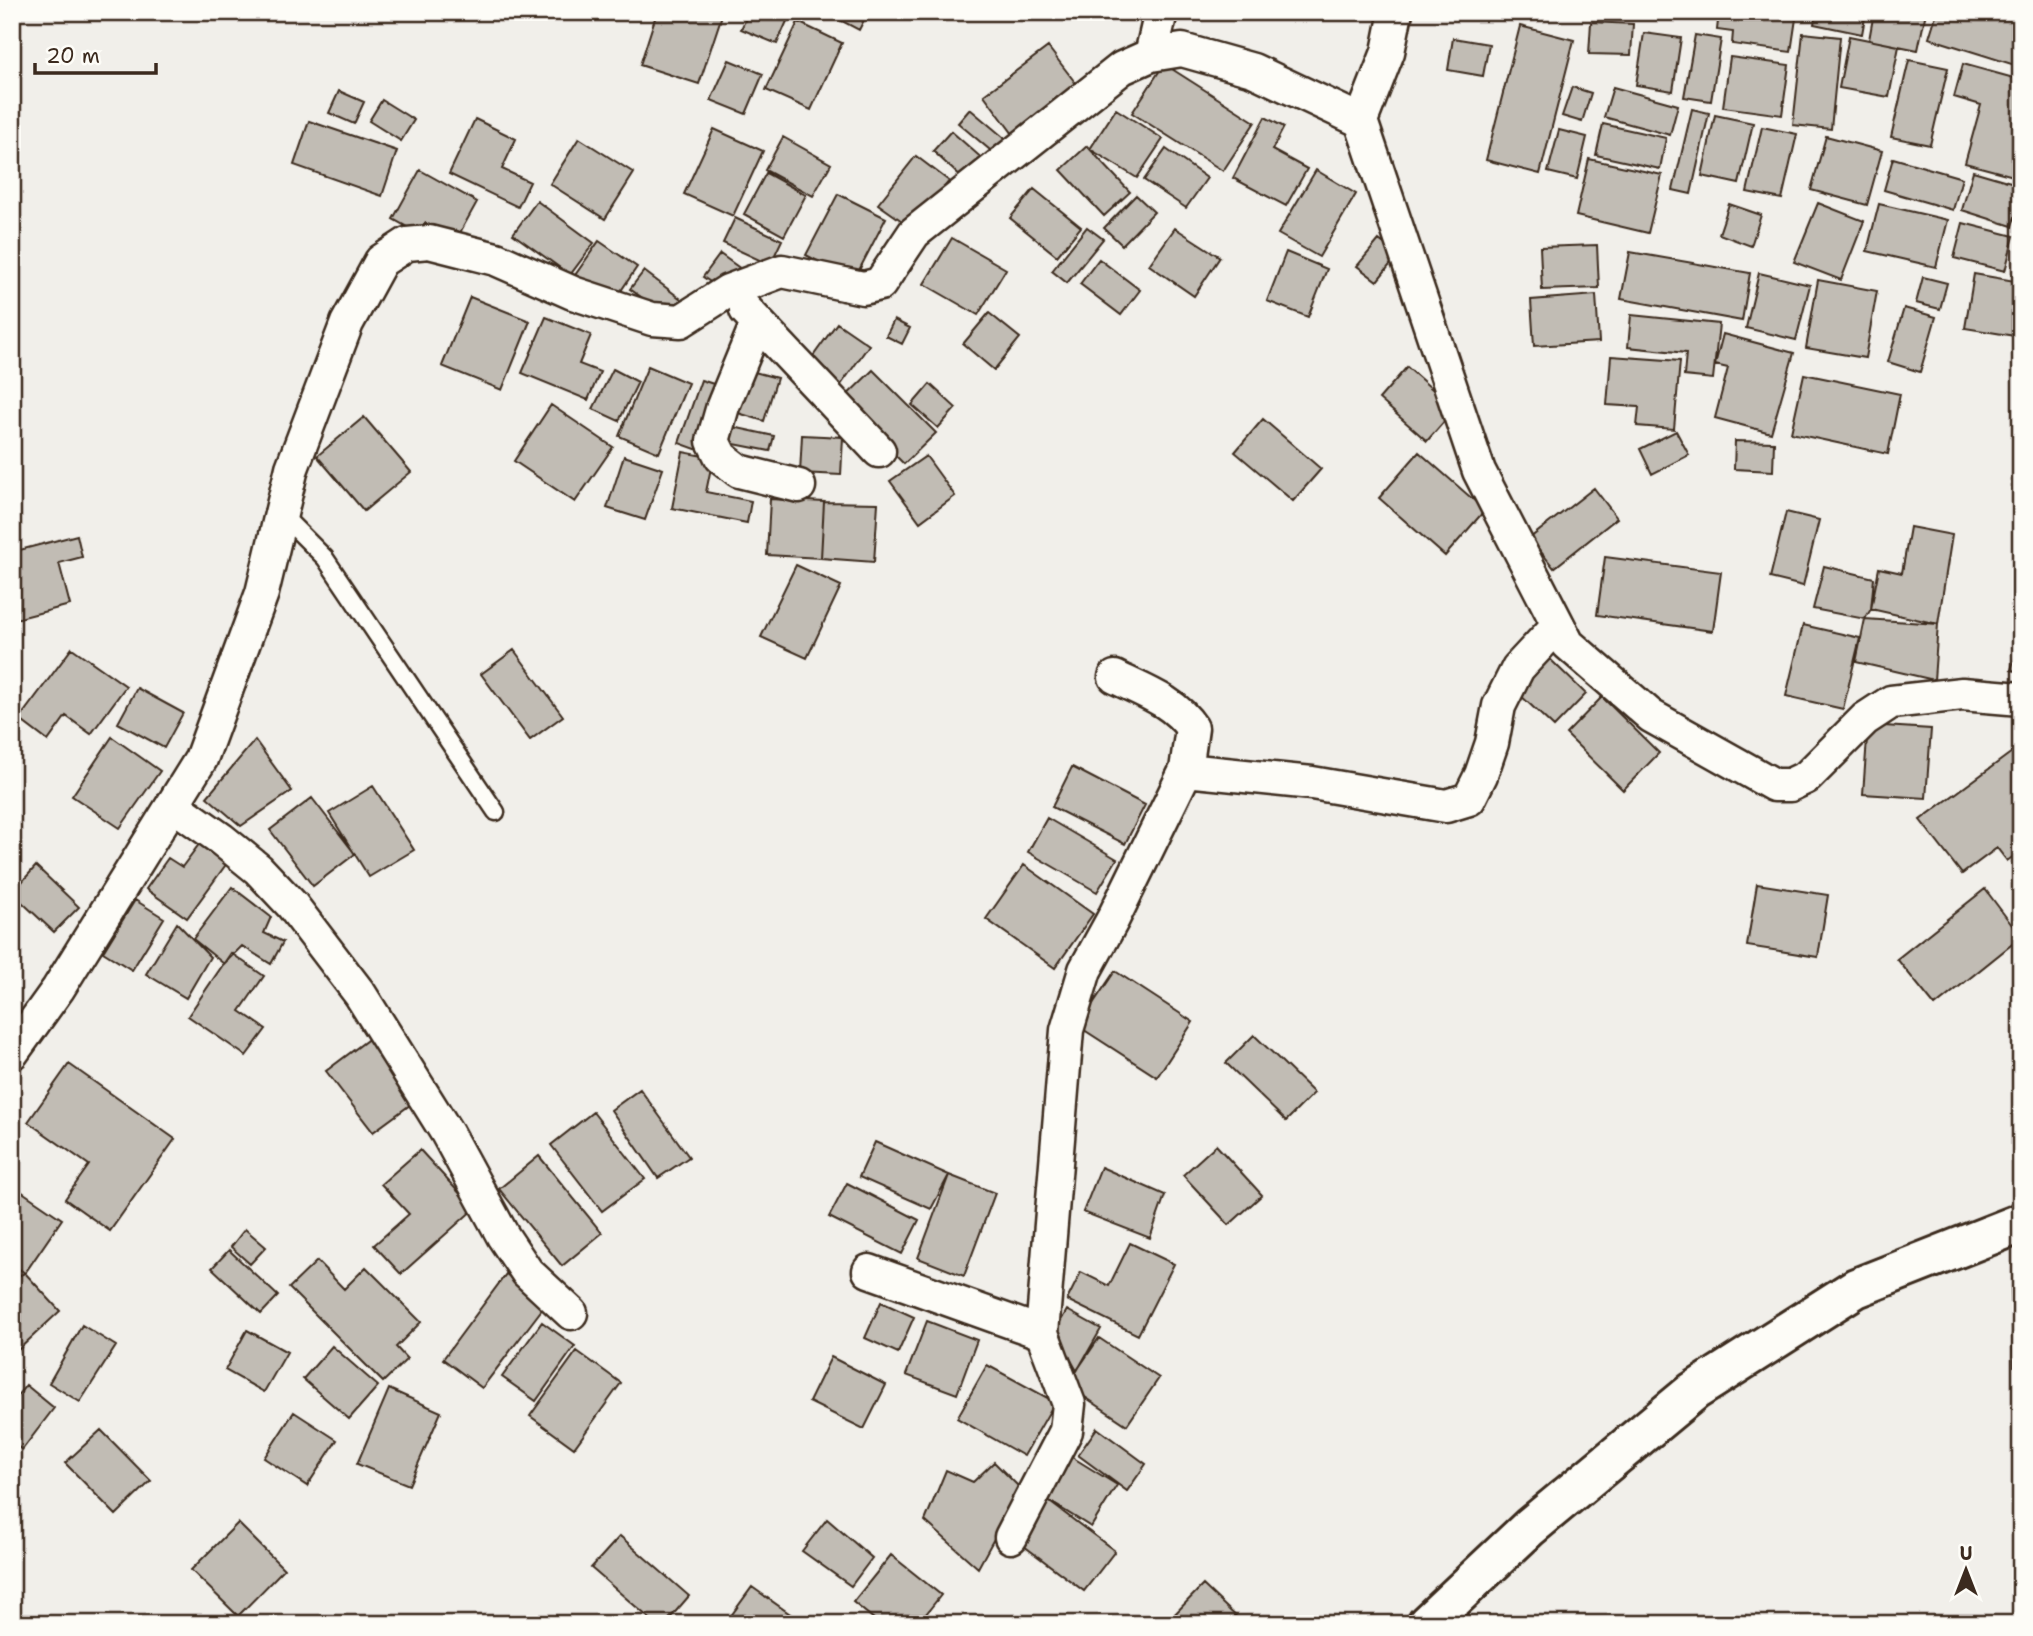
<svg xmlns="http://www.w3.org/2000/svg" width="2033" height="1636" viewBox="0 0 2033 1636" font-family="'Shantell Sans',sans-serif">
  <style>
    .building { fill: #c1bcb4; stroke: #3b2a1e; stroke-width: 2 }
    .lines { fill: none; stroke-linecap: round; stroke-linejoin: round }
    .service-casing { stroke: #3b2a1e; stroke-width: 21 }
    .minor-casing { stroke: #3b2a1e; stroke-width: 37 }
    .tertiary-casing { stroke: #3b2a1e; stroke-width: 44 }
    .service { stroke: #fdfcf7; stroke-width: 16 }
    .minor { stroke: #fdfcf7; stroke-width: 32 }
    .tertiary { stroke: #fdfcf7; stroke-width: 38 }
  </style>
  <rect width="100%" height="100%" fill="#f1efea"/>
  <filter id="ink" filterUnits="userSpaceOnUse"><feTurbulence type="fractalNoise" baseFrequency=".0143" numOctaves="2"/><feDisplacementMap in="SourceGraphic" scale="14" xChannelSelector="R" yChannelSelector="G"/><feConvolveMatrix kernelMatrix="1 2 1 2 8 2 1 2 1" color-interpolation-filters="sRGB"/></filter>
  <g filter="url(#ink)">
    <!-- building -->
    <path class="building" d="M657,12h66l-24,72 -59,-19z
      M749,12h42l-14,32 -36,-15z
      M825,12h43l-9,18z
      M1666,12h44l-1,9 -43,-5z
      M1719,12h78l-6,40 -59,-8 1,-12 -16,-2z
      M1816,12h50l-4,22 -48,-10z
      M1874,12h52l-8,38 -49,-10z
      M1937,12h39l16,5 2,-5h27v55l-92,-29z
      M798,22l44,21 -31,67 -45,-20z
      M1591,22l42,2 -2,31 -42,-1z
      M1520,26l54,14 -34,134 -54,-14z
      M1644,33l37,5 -8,53 -37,-6z
      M1803,33l37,4 -9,92 -38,-4z
      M1695,35l26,4 -10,62 -27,-4z
      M1849,36l50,10 -10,51 -50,-9z
      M1453,38l36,6 -6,32 -35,-6z
      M1048,47l33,43 -65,48 -32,-43z
      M1730,57l59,8 -7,50 -59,-8z
      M729,60l34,14 -17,40 -35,-14z
      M1909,60l39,8 -18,77 -39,-8z
      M1164,64l91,58 -32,49 -91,-58z
      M1963,64l58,16v98l-56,-15 16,-58 -27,-8z
      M1572,87l19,6 -9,29 -20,-6z
      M1613,87l65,18 -8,30 -66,-18z
      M339,91l25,11 -10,22 -25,-11z
      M382,100l32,20 -13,21 -32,-20z
      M970,109l38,32 -12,14 -38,-32z
      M1116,109l47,30 -26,39 -47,-29z
      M1692,109l17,4 -18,81 -18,-4z
      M1715,115l38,8 -14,61 -37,-8z
      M1265,117l19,10 -12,23 35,19 -21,37 -53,-28z
      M475,119l41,20 -14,30 28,13 -12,25 -69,-33z
      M309,121l88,30 -15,45 -88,-31z
      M1603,124l63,14 -6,31 -64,-14z
      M1762,127l35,7 -15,65 -35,-7z
      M714,129l49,22 -30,65 -49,-22z
      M1559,130l28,7 -10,42 -29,-7z
      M951,131l34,30 -19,21 -33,-31z
      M1826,136l56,15 -15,54 -56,-15z
      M783,137l48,27 -18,32 -48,-26z
      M579,138l55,35 -29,46 -55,-35z
      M1087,146l43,46 -26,24 -43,-46z
      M1166,149l41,29 -21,30 -42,-28z
      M916,156l33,25 -37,47 -34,-24z
      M1893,158l69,20 -9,32 -69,-20z
      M1589,159l73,16 -14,58 -72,-17z
      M420,170l57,32 -21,38 -31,-17 -5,11 -27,-15z
      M1316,170l40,24 -37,63 -41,-23z
      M1973,171l48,14v12l-9,29 -50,-16z
      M766,173l40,22 -22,41 -40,-22z
      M1034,189l47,38 -24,29 -47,-38z
      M838,194l48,24 -32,62 -48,-25z
      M1136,195l18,17 -32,33 -18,-17z
      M537,201l57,42 -24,32 -57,-41z
      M1818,203l46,18 -23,59 -47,-18z
      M1729,204l32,11 -10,31 -32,-12z
      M1879,204l69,16 -12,47 -69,-16z
      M735,218l47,22 -12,25 -47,-22z
      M1963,223l51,13 -9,35 -51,-13z
      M1087,227l16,12 -36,44 -15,-12z
      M1175,228l45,29 -26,39 -45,-31z
      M952,238l54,31 -28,46 -54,-31z
      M1379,240l19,15 -21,26 -20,-15z
      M599,241l38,26 -25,37 -39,-26z
      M1597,245l2,43 -57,2 -2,-43z
      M1286,252l41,17 -19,48 -41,-16z
      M1630,252l120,21 -8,48 -121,-22z
      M720,254l21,15 -16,23 -22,-15z
      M1099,259l41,31 -19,25 -41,-31z
      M644,271l41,31 -13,17 -42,-30z
      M1759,273l51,12 -14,55 -50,-12z
      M1974,274l47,8v55l-56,-9z
      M1923,277l24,6 -7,26 -24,-6z
      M1818,280l59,11 -12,67 -59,-10z
      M1596,295l3,47 -65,4 -3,-46z
      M470,297l60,24 -28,69 -60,-24z
      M1904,308l32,9 -16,55 -32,-10z
      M989,313l31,25 -26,32 -31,-26z
      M1631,315l88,9 -6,55 -29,-3 2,-23 -58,-6z
      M546,317l45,18 -12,29 21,8 -12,28 -66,-27z
      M894,320l16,8 -8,16 -16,-8z
      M837,323l32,22 -31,44 -32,-23z
      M1723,334l71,19 -23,80 -56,-15 13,-50 -13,-3z
      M1611,356l69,5 -6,68 -37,-3 2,-19 -32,-2z
      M648,366l40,17 -29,70 -40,-17z
      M1407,367l48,42 -28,32 -48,-42z
      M613,369l25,13 -19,39 -26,-12z
      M747,370l30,8 -13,43 -29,-9z
      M873,370l63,63 -32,31 -63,-63z
      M1804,374l96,20 -12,60 -97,-21z
      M701,380l22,7 -22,64 -22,-8z
      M930,384l26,24 -18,20 -26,-23z
      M551,405l62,42 -38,55 -61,-41z
      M364,417l47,55 -47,39 -47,-55z
      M1263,419l58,50 -28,32 -58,-49z
      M733,427l41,9 -4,15 -41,-8z
      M1676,431l13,24 -37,19 -12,-25z
      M802,435l41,2 -2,38 -41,-2z
      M1735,441l39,1 -1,29 -39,-2z
      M683,452l30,6 -7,34 45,9 -4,22 -75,-15z
      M1419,452l66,58 -40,46 -66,-58z
      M624,456l39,13 -18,51 -38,-12z
      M926,456l29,40 -35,26 -30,-41z
      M1594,488l23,30 -63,50 -24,-30z
      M770,499l54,3 -3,56 -54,-3z
      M824,502l54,1 -4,59 -53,-4z
      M1786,512l33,8 -16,66 -33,-8z
      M1910,527l42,8 -14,89 -67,-15 8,-41 23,5z
      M77,535l5,22 -23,6 11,42 -58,15v-68z
      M1605,557l116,15 -8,59 -116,-16z
      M796,565l45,21 -34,72 -46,-21z
      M1824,566l50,12 -3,31 -6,10 -52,-10z
      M1865,619l73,5 -4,56 -78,-18z
      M1803,625l57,13 -17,71 -57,-13z
      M2021,638v34l-10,-2z
      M72,648l54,38 -35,48 -25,-18 -18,25 -29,-22z
      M514,650l49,66 -33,24 -49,-66z
      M1550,659l36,35 -32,33 -37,-35z
      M137,688l46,25 -19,35 -46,-25z
      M1602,697l57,56 -36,37 -57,-56z
      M1868,725l63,4 -5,69 -63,-4z
      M112,737l48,34 -40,57 -48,-32z
      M255,740l37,51 -51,35 -34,-29z
      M2016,749l5,6v96l-14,10 -10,-13 -35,26 -42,-54z
      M1072,767l73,38 -20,39 -73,-37z
      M373,786l41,64 -45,27 -40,-64z
      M312,798l43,56 -42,32 -43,-56z
      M1047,818l70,41 -20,33 -69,-40z
      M203,839l27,20 -43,59 -41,-29 22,-31 14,9z
      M1024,865l69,49 -38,54 -69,-49z
      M36,866l43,41 -25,25 -42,-39z
      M1757,884l71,11 -10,62 -71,-11z
      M232,887l39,30 -7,16 19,9 -12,22 -29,-18 -18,18 -31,-25z
      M1985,889l36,48 -86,69 -38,-47z
      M135,900l29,18 -32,52 -29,-18z
      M177,923l33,34 -24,41 -40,-24z
      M231,953l33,23 -24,35 26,18 -20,27 -58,-40z
      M1115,971l78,51 -36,55 -79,-51z
      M1254,1035l60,58 -28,28 -60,-58z
      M370,1038l48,61 -45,33 -47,-61z
      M69,1064l106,75 -65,92 -45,-32 24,-34 -61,-43z
      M640,1089l49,68 -31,21 -47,-68z
      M593,1112l52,67 -43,32 -51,-66z
      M875,1142l74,33 -18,34 -72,-32z
      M1216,1145l46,50 -33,30 -46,-50z
      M420,1150l54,59 -73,65 -27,-29 35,-31 -28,-30z
      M539,1156l63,77 -40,33 -63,-77z
      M1101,1167l64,28 -15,43 -67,-26z
      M949,1175l46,18 -31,83 -46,-18z
      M847,1183l72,37 -17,34 -73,-37z
      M12,1185l50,34 -37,54 -13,-9z
      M245,1229l21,18 -16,17 -19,-17z
      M1130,1243l44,21 -36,71 -71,-35 14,-28 28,14z
      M229,1250l49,46 -17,18 -49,-46z
      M317,1261l27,28 22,-22 55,55 -25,25 11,12 -24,23 -94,-94z
      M25,1273l35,38 -42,39 -6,-6v-66z
      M506,1274l40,30 -64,84 -39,-29z
      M2011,1289h10v77h-7z
      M881,1302l33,15 -16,36 -33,-15z
      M1067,1310l34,19 -24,42 -22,-40z
      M927,1321l50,19 -20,54 -51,-19z
      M542,1322l33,24 -39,55 -34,-24z
      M82,1325l34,21 -36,56 -31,-19z
      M247,1330l40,22 -23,40 -39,-22z
      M1099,1338l60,40 -32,47 -60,-40z
      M332,1346l46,40 -29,33 -46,-40z
      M577,1351l44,32 -47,65 -44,-32z
      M831,1357l55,28 -22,44 -55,-27z
      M987,1365l68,37 -31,54 -67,-38z
      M26,1385l28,23 -32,42 -10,-8v-40z
      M389,1389l52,23 -32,73 -52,-21z
      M294,1412l43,28 -30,46 -43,-28z
      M1097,1428l49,36 -19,27 -49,-36z
      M101,1430l50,51 -35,34 -51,-52z
      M1067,1454l50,31 -26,42 -48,-30z
      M994,1462l27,27 -43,79 -53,-47 21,-51 27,12z
      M1043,1497l72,54 -31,40 -72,-54z
      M827,1519l45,39 -21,28 -49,-35z
      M238,1523l46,46 -46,47 -47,-46z
      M620,1536l69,60 -24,28h-9l-65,-56z
      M891,1555l50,40 -23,29h-38l-27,-22z
      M1203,1585l41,39h-75l-2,-2z
      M752,1587l41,29 -6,8h-62z"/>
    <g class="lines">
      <defs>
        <path id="service" d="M281,514l44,44 171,254"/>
        <path id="minor" d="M1396,12l-8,40 -27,69 118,350 89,173 83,72 123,69h16l17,-8 58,-58 26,-17 71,-8 59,5
          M1151,55l10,-43
          M746,310l133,141
          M757,323l-34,83 -10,35 8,16 18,14 60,15
          M1115,677c28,14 59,24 77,51l-6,42
          M173,805l48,34 37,30 34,36 68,89 87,139 56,103 24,36 44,41
          M12,1053l46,-64 143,-230 61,-166 30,-125 55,-145 34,-62 26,-17 22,-2 67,17 77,34 79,26 29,2 47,-30 54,-20 81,17 17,-4 34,-51 208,-165 29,-13 31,-5 71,20 108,51
          M869,1271l173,62
          M1011,1537l55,-106 3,-27 -27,-71 25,-303 18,-60 28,-51 73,-149 126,13 134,23 23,-7 12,-24 11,-32 7,-37 19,-38 40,-43"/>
        <path id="tertiary" d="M1427,1624l103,-97 164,-136 162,-103 165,-65"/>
      </defs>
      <!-- service casing -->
      <use href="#service" class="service-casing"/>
      <!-- minor casing -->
      <use href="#minor" class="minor-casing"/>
      <!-- tertiary casing -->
      <use href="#tertiary" class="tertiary-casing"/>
      <!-- service -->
      <use href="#service" class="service"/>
      <!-- minor -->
      <use href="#minor" class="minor"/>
      <!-- tertiary -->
      <use href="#tertiary" class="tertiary"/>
    </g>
  </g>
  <!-- margin -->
  <rect width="2033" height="1636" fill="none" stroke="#fdfcf7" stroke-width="42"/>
  <rect x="21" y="21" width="1991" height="1594" fill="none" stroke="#3b2a1e" stroke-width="2.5" filter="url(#ink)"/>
  <!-- north arrow -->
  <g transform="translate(1966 1570)" stroke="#fdfcf7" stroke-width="5" paint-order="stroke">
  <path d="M0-5L12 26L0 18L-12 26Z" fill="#3b2a1e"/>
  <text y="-10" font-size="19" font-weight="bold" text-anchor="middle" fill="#3b2a1e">U</text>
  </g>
  <!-- scale -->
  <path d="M35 63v10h121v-10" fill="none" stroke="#3b2a1e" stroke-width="3.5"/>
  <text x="46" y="63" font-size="21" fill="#3b2a1e" stroke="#fdfcf7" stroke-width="5" paint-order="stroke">20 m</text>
</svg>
